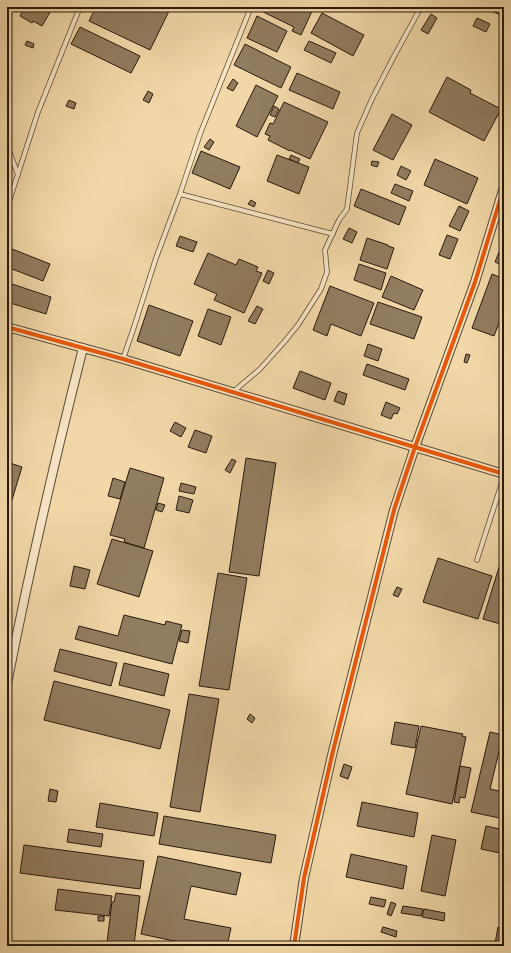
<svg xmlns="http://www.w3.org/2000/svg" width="511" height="953" viewBox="0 0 511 953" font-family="'Gentium Book Plus',serif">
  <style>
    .building { fill: #917d5f; stroke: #281b10 }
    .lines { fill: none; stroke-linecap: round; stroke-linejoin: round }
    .service-casing { stroke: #5a4a36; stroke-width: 5.5 }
    .minor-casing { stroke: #5a4a36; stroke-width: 10 }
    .service { stroke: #f7e6c6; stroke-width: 4 }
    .minor { stroke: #f7e6c6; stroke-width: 8 }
    .cycleway-casing { stroke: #f7e6c6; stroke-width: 6 }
    .cycleway { stroke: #e8590c; stroke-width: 4 }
  </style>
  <rect width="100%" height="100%" fill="#f2d8a8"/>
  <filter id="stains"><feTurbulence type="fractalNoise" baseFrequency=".005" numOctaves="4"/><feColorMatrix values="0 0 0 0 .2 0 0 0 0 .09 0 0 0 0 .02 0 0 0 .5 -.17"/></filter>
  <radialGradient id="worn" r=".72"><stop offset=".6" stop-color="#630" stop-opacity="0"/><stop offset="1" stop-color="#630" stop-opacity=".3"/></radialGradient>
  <!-- building -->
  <path class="building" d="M25,7h28l-11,19 -9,-5 -1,2 -12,-7z
    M96,7h75l-21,43 -61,-29z
    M258,7h56l-13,28 -9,-4 2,-4 -37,-18z
    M484,7h20v10z
    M322,13l42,22 -11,21 -42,-23z
    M431,14l6,4 -9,16 -7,-4z
    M257,16l30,15 -10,21 -30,-14z
    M477,18l13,6 -4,8 -13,-6z
    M80,27l60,29 -9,17 -60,-29z
    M27,41l7,3 -1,4 -8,-3z
    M309,41l27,12 -5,10 -27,-13z
    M245,44l46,23 -10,21 -47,-23z
    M297,73l43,19 -7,17 -44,-19z
    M447,77l24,13 -1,3 31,16 -17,32 -55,-29z
    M233,79l5,4 -5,8 -6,-3z
    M256,85l22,11 -21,41 -21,-11z
    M148,91l5,3 -4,9 -6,-3z
    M69,100l7,3 -2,6 -8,-3z
    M284,102l44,20 -18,37 -20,-9v1l-22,-11 2,-4 -5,-2 5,-11 3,1z
    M274,106l5,3 -4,8 -5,-2z
    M392,114l20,11 -19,35 -20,-10z
    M210,139l4,3 -5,8 -5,-3z
    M201,151l39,16 -10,22 -38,-16z
    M277,155l32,12 -10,27 -32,-13z
    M291,155l9,4 -2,4 -9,-4z
    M435,159l43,19 -11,26 -43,-19z
    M372,161l7,1 -2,5 -6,-2z
    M401,166l10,5 -5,9 -9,-5z
    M395,184l18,7 -4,10 -18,-8z
    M361,189l45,18 -7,18 -45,-19z
    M251,200l5,3 -2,4 -6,-3z
    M459,206l10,5 -9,20 -11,-5z
    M349,228l8,4 -5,11 -9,-4z
    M447,235l11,4 -8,20 -11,-4z
    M180,236l17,6 -4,10 -17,-6z
    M367,238l21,7v1l6,2 -7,21 -27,-9z
    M504,240v26l-9,-4z
    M7,247l43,17 -7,17 -36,-14z
    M208,253l28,12 3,-6 19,8 -2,4 6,2 -18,40 -30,-13 3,-6 -23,-10z
    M359,264l27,9 -5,17 -27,-10z
    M268,270l6,3 -5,11 -6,-3z
    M492,274l12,5v31l-10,26 -22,-8z
    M391,276l32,14 -9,20 -32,-13z
    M12,284l39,13 -5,17 -39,-12z
    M330,286l44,17 -13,33 -30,-12 -4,12 -14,-6z
    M378,302l44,15 -8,22 -44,-15z
    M149,305l44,16 -13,35 -43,-15z
    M257,306l6,3 -8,15 -7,-3z
    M208,309l23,8 -10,28 -23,-9z
    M368,344l14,5 -4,12 -14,-5z
    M466,354l4,1 -3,8 -3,-1z
    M367,364l42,15 -4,11 -42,-15z
    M300,371l31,12 -6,17 -32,-12z
    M338,391l9,3 -3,11 -10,-4z
    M386,402l14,6 -3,6 -3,-1 -3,6 -10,-4z
    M175,422l11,6 -5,9 -11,-6z
    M195,430l17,6 -6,17 -18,-6z
    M246,458l30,5 -17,113 -30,-4z
    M232,459l4,2 -6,12 -5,-3z
    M7,462l15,5 -15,49z
    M130,468l34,10 -20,70 -20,-6 1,-3 -15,-4z
    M113,478l12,4 -5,17 -12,-3z
    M181,483l15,4 -2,7 -15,-3z
    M179,496l14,4 -4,13 -13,-3z
    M158,503l7,2 -3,7 -6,-2z
    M112,539l41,12 -14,46 -42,-13z
    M438,558l54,18 -14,43 -55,-17z
    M500,564l4,1v60l-21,-6z
    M74,566l16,4 -5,19 -15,-3z
    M218,573l29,5 -18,112 -30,-4z
    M397,587l5,2 -4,8 -5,-2z
    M124,615l41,10 1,-4 16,4 -10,39 -97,-25 4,-13 39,10z
    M182,630l8,1 -2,12 -9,-2z
    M60,649l57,14 -6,23 -57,-15z
    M124,663l45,11 -5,22 -45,-11z
    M54,681l116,29 -10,39 -116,-29z
    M189,694l30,5 -19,113 -30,-5z
    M250,714l5,4 -3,5 -5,-4z
    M395,722l24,4 -4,22 -24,-4z
    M421,726l42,8 -1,2 4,1 -14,67 -46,-10z
    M490,732l13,3 -13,54 14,3v27l-33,-7z
    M344,764l8,3 -4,12 -8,-3z
    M460,766l11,2 -6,30 -5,-1 -1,6 -5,-1z
    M50,789l8,2 -2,11 -8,-1z
    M362,802l56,11 -4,24 -57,-11z
    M100,803l58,10 -4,23 -58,-9z
    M164,816l112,19 -5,28 -112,-19z
    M486,826l18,4v24l-23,-5z
    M69,829l34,5 -2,13 -34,-5z
    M432,835l24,5 -11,56 -24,-5z
    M24,845l120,16 -4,28 -120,-16z
    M351,854l56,12 -4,23 -57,-12z
    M158,856l83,17 -5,22 -45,-9 -7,33 47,9 -4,18h-29l-57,-12z
    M58,889l54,7 -3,20 -54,-6z
    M116,893l24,3 -6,49 -27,-3 5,-40h2z
    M371,897l15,3 -2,7 -15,-3z
    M391,902l5,2 -5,12 -4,-2z
    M403,906l20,3 -2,7 -20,-3z
    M424,909l21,4 -1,8 -22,-4z
    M98,916h6v5h-6z
    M383,927l14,4 -1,6 -15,-5z
    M498,927l6,1v18l-9,-2z
    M9,943l25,3h-26z"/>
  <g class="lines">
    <defs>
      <path id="service" d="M7,145l11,30
        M180,194l153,40
        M7,208l31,-96 42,-105
        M123,359l11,-32 22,-69 24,-64 20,-60 51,-127
        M233,392l27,-23 25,-28 13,-16 23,-36 6,-17 -2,-22 14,-30 8,-11 10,-76 15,-34 20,-39 29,-53
        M477,560l27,-84"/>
      <path id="minor" d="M7,327l116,32 381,115
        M7,684c22,-113 48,-225 76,-336
        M294,946l10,-68 29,-127 61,-241 21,-63 60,-165 29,-95"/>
    </defs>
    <!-- service casing -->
    <use href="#service" class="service-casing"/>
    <!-- minor casing -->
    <use href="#minor" class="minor-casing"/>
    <!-- service -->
    <use href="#service" class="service"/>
    <!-- minor -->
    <use href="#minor" class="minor"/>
    <defs>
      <path id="cycleway" d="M7,327l116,32 381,115
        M294,946l10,-68 29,-127 61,-241 21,-63 60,-165 29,-95"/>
    </defs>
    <!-- cycleway casing -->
    <use href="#cycleway" class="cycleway-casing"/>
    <!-- cycleway -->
    <use href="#cycleway" class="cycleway"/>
  </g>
  <!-- margin -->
  <rect width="511" height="953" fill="none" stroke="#f2d8a8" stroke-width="24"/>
  <rect x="8" y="8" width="495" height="937" fill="none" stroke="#281b10" stroke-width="2"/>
  <rect x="12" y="12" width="487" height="929" fill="none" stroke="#281b10"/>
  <rect width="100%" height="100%" filter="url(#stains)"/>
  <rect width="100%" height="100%" fill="url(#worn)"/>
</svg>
